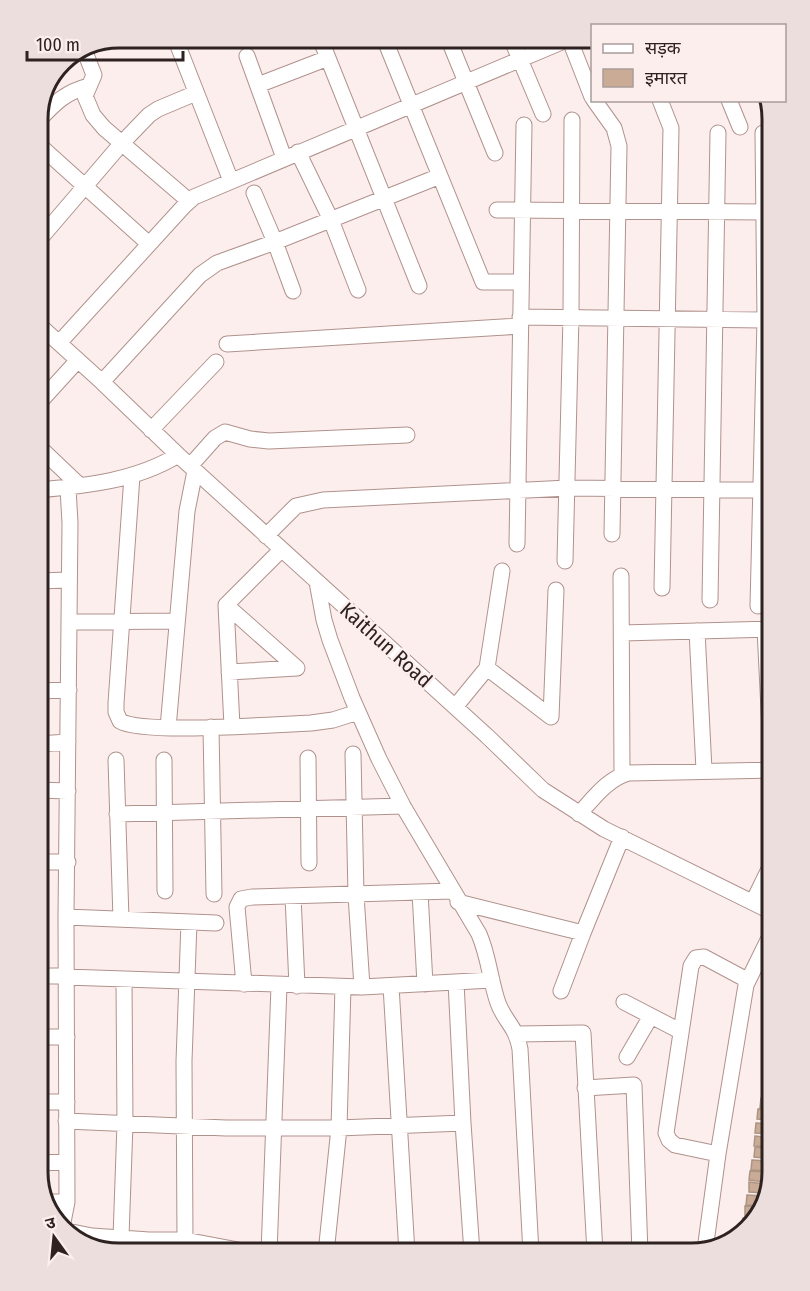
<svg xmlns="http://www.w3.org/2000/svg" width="810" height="1291" viewBox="0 0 810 1291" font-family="'Fira Sans Condensed','Noto Sans Devanagari',sans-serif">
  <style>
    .building { fill: #caab95; stroke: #ac9483; stroke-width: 1.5 }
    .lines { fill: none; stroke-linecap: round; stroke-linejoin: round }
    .minor-casing { stroke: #b0928d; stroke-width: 17 }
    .minor { stroke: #fff; stroke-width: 15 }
    .labels { text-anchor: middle; stroke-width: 5; stroke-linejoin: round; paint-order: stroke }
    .street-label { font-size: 21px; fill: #2d2220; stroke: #fceeec }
    .rim { fill: none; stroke: #2d2220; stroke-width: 3 }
  </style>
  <rect width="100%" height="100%" fill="#fceeec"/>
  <!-- building -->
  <path class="building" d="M765,1076l7,1v9h-7z
    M763,1088h9v10h-9z
    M761,1098l11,1v10l-12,-1z
    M758,1109l14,1v10l-15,-1z
    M756,1123l16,1v10l-17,-1z
    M755,1136l17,2v9l-18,-1z
    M755,1147l17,2v10l-18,-2z
    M752,1160l18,1 -1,10 -18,-1z
    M750,1171l18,1 -1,10 -18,-2z
    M749,1182l18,2 -1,9 -17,-1z
    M747,1195l18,1 -3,10 -16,-1z
    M745,1206l17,1 -3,10 -14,-1z
    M743,1218l13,1 -10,9h-4z"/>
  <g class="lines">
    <defs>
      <path id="minor" d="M175,38l56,143
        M320,38l99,248
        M384,38l99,244h38
        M448,38l47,115
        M511,38l32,76
        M569,38l23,59
        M85,52l9,23 -9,21 8,19 11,13 85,73
        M247,56l37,102
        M258,85l70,-27
        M594,100l20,28 5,18 -7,388
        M660,100l11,28 -9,460
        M729,100l11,27
        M38,121c16,-17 27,-29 51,-35
        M38,144l111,100
        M298,152l33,68 27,70
        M254,193l21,49 18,49
        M497,210l275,2
        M38,241l84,-98 27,-28 9,-6 38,-16
        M520,317l252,3
        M38,324l64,58 76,73 309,281 56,54 61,39 168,83
        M59,343l125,-137 10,-9 377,-159
        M227,344l293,-18
        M102,382l98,-107 17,-12 58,-21 165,-66
        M38,404l40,-44
        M151,430l65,-68
        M38,446l41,39
        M190,466l25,-28 10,-6 25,7 19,2 138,-6
        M132,476l-16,227v9l4,9c23,14 157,3 191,2l22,-3 25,-8
        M38,490c47,-4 98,-9 140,-35
        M266,536l30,-30 27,-6 245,-12 204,2
        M517,544l7,-419
        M565,561l6,-245 1,-196
        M621,576l1,198
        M38,581l31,-1
        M317,582l7,38 6,20 22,58 27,61 24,47 76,128c10,23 11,46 19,69 7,19 18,23 22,46l11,204
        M710,600l8,-467
        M226,605l71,63 -68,4
        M758,606l7,-286 -2,-187
        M69,622l108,-1
        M765,629l7,141
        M697,631l7,139
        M622,633l150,-4
        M487,668l64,49 5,-127
        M38,691l31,-1
        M455,707l32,-39 15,-97
        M232,726l-6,-121 55,-55
        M211,727l3,167
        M168,728l19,-217 8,-40
        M38,744l30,-2
        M353,754l3,141 6,92
        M308,758l1,105
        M116,760l5,159
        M164,760l1,131
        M38,790l30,1
        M117,814l286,-8
        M579,814c14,-15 29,-36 50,-41l143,-3
        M38,862h30
        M420,892l5,92
        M293,896l4,90
        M458,902l125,31 39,-96
        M753,902l19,-39
        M66,917l150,6
        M38,976h30
        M66,977l296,10 130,-7
        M456,982l7,141 9,130
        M244,984l-7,-77 4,-8 11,-2 200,-6
        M391,986l16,267
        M561,991l22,-58
        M624,1002l56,29
        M517,1034l66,-1 12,220
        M38,1037h29
        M627,1057l24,-41
        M585,1088l49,-3 6,168
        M38,1102h29
        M66,1121l160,7h113l124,-5
        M718,1154l-43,-9 -6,-5 -3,-7 25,-167 5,-8 8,-1 43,23
        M38,1163l29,-1
        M45,1202h22
        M62,1227l5,-25 -1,-285 4,-394 -2,-35
        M67,1231l25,5 57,4h36l69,13
        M121,1237l4,-113 -1,-145
        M185,1240l-1,-179 5,-139
        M705,1250l13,-96 28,-169 26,-53
        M269,1253l10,-267
        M326,1253l13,-125 4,-141"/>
    </defs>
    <!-- minor casing -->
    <use href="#minor" class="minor-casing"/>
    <!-- minor -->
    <use href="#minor" class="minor"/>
  </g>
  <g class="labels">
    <!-- street labels -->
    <g class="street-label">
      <text transform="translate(386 645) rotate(42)" y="7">Kaithun Road</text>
    </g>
  </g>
  <!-- crop -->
  <path d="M0 0H810V1291H0ZM119 48H691A71 71 0 0 1 762 119V1172A71 71 0 0 1 691 1243H119A71 71 0 0 1 48 1172V119A71 71 0 0 1 119 48Z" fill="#ebdedc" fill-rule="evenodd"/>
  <path class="rim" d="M119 48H691A71 71 0 0 1 762 119V1172A71 71 0 0 1 691 1243H119A71 71 0 0 1 48 1172V119A71 71 0 0 1 119 48Z"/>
  <!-- legend -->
  <rect x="591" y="24" width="195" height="78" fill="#fceeec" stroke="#a99c9a" stroke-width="1.5"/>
  <rect x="603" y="44" width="30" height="9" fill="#ffffff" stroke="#a99c9a" stroke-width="1.5"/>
  <text x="645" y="54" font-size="18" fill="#2d2220">सड़क</text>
  <rect x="603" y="69" width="30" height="18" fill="#caab95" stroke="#a99c9a" stroke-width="1.5"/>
  <text x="645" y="84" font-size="18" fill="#2d2220">इमारत</text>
  <!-- north arrow -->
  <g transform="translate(54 1237) rotate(345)" stroke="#fceeec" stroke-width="4.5" paint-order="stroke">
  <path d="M0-4.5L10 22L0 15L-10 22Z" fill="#2d2220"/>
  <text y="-9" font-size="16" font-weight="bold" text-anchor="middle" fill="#2d2220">उ</text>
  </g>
  <!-- scale -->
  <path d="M27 51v9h156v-9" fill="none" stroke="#2d2220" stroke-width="3"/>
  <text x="36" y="51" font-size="18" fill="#2d2220" stroke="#fceeec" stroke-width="4.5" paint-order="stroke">100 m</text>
</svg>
